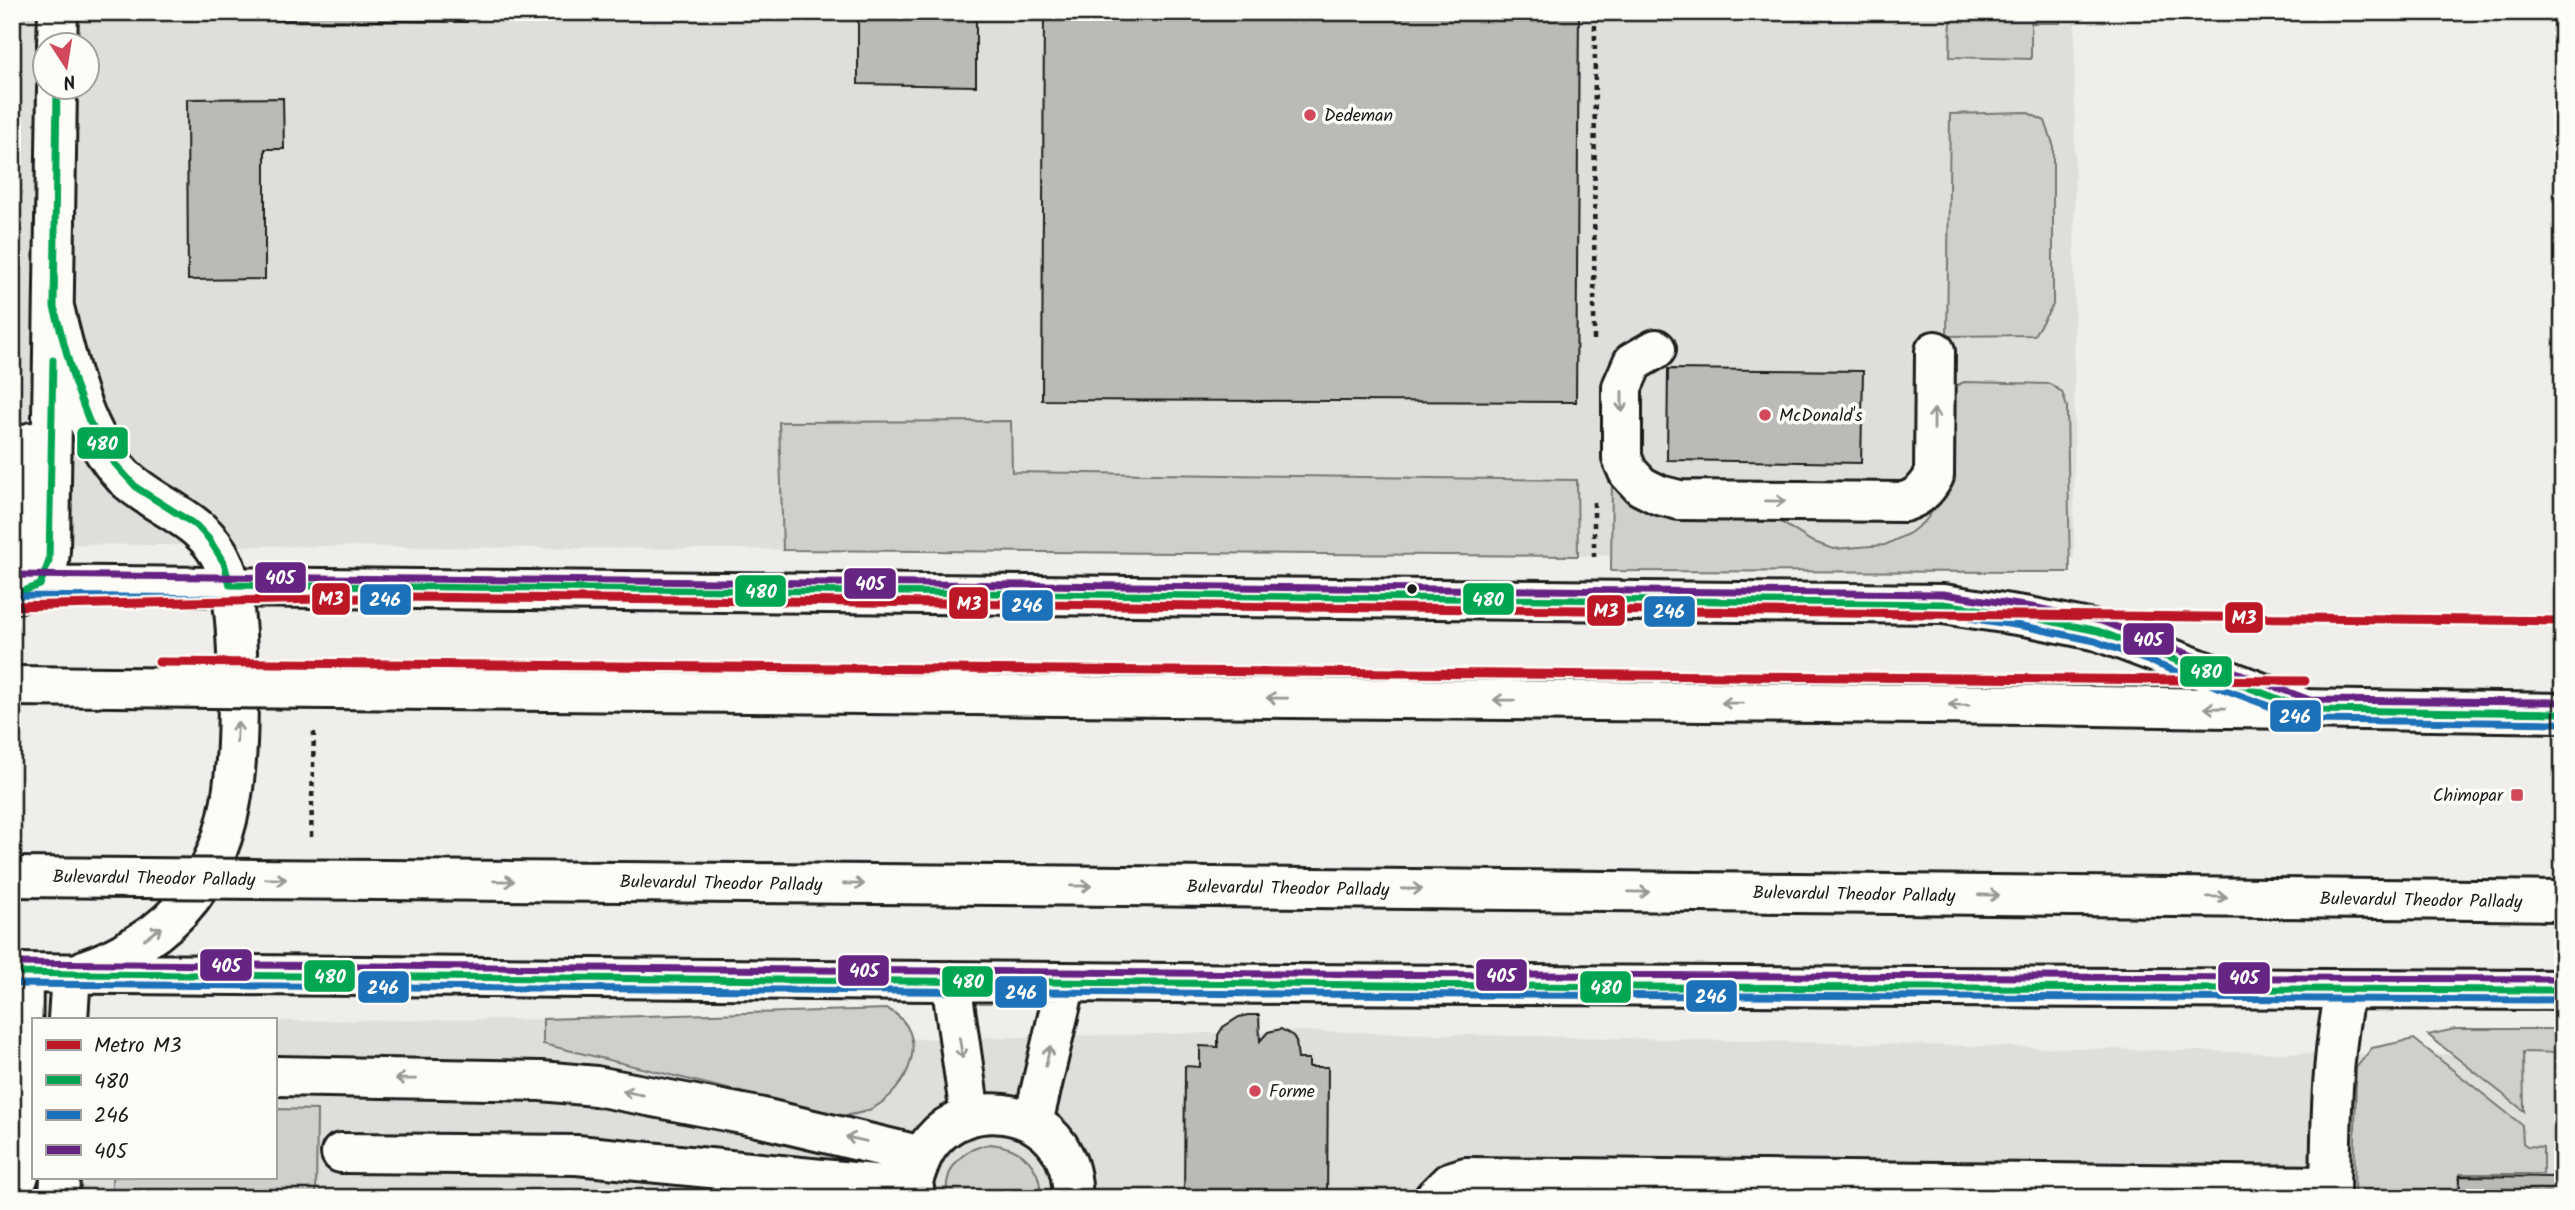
<svg xmlns="http://www.w3.org/2000/svg" width="2575" height="1210" viewBox="0 0 2575 1210" font-family="Kalam,sans-serif">
  <style>
    .built { fill: #e0deda; fill-rule: evenodd }
    .green { fill: #d0cfcc; stroke: #767674; stroke-width: 2 }
    .building { fill: #bbbab6; stroke: #1c1c1c; stroke-width: 2 }
    .lines { fill: none; stroke-linecap: round; stroke-linejoin: round }
    .minor-casing { stroke: #1c1c1c; stroke-width: 44 }
    .major-casing { stroke: #1c1c1c; stroke-width: 44 }
    .path { stroke: #1c1c1c; stroke-width: 4.5; stroke-dasharray: 5 5; stroke-linecap: butt }
    .minor { stroke: #fdfcf7; stroke-width: 38 }
    .major { stroke: #fdfcf7; stroke-width: 38 }
    .major-bridge-casing { stroke: #1c1c1c; stroke-width: 44; stroke-linecap: butt }
    .major-bridge { stroke: #fdfcf7; stroke-width: 38 }
    .bus-1-casing { stroke: #fdfcf7; stroke-width: 12 }
    .bus-2-casing { stroke: #fdfcf7; stroke-width: 12 }
    .bus-3-casing { stroke: #fdfcf7; stroke-width: 12 }
    .bus-1 { stroke: #00a651; stroke-width: 7 }
    .bus-2 { stroke: #1d71b8; stroke-width: 7 }
    .bus-3 { stroke: #662483; stroke-width: 7 }
    .metro-1-casing { stroke: #fdfcf7; stroke-width: 14 }
    .metro-1 { stroke: #bc1725; stroke-width: 9 }
    .oneway { stroke: #989794 }
    .poi-dot { fill: #d1495b; stroke: #fdfcf7; stroke-width: 2.5 }
    .bus-dot { fill: #1c1c1c; stroke: #fdfcf7; stroke-width: 2.5 }
    .labels { text-anchor: middle; stroke-width: 7; stroke-linejoin: round; paint-order: stroke }
    .poi-label { font-size: 18px; fill: #1c1c1c; stroke: #fdfcf7; text-anchor: start }
    .street-label { font-size: 18px; fill: #1c1c1c; stroke: #fdfcf7 }
    .line-badge { stroke: #fdfcf7; stroke-width: 2.5 }
    .badge-label { font-size: 19px; text-anchor: middle; font-weight: bold; fill: #fff }
  </style>
  <rect width="100%" height="100%" fill="#f0eeea"/>
  <filter id="ink" filterUnits="userSpaceOnUse"><feTurbulence type="fractalNoise" baseFrequency=".0143" numOctaves="2"/><feDisplacementMap in="SourceGraphic" scale="14" xChannelSelector="R" yChannelSelector="G"/><feConvolveMatrix kernelMatrix="1 2 1 2 8 2 1 2 1" color-interpolation-filters="sRGB"/></filter>
  <g filter="url(#ink)">
    <!-- built -->
    <path class="built" d="M12,12h2063l-1,547 -2062,-15zM46,46h42v42h-42z
      M888,1009l10,5 15,25 387,-8 1035,23h228v144h-2551l21,-21h242v-156l268,-2z"/>
    <!-- green -->
    <path class="green" d="M1951,12h109v11h-29v36l-81,-2z
      M2026,112l19,9 8,23v161l-19,30 -87,1 3,-222z
      M1964,382l86,2 12,8 5,15 3,165 -459,-1 1,-94 164,42 35,22 22,8 52,-4 25,-12 16,-13 13,-18 7,-17 7,-98z
      M1011,421l1,51 565,8 1,76 -795,-6 -4,-128z
      M888,1009c46,25 20,82 -17,100 -10,5 -21,6 -32,7l-296,-72v-25z
      M2455,1029h108v24l-40,-1 1,59 -96,-76z
      M2414,1039l108,86 1,18 4,3 16,1v27h-84l-1,24h-104l2,-130 16,-20z
      M275,1109l42,1 -1,88h-204v-21h163z
      M991,1144c30,3 52,22 49,54h-93c-4,-30 16,-50 44,-54z"/>
    <!-- building -->
    <path class="building" d="M276,12h192l-1,10 -191,-2z
      M858,12h118v74l-118,-2z
      M1044,12h535l-3,390 -534,-2z
      M283,98l1,51h-19v130l-77,1 -1,-181z
      M1668,369l195,2 -2,92 -194,-3z
      M1248,1015h11l1,26 8,-9 13,-3 12,7 3,5 2,18h11v8h19l-1,131h-143l1,-132 15,1v-21l18,1v-12l5,-8 16,-10z
      M2460,1176l103,1v21h-103z"/>
    <g class="lines">
      <defs>
        <path id="minor" d="M57,46l1,-34
          M54,307c14,57 28,126 70,170 32,31 80,41 99,85 13,28 14,87 15,120 0,92 -1,189 -82,250 -21,15 -45,29 -70,37
          M1656,349l-23,13 -11,25v71l6,14 13,14 18,9 20,5 225,2c15,-5 22,-12 30,-26l1,-125
          M12,555l6,-18 14,-95
          M12,585l1931,19 87,13 68,14 202,76
          M17,593l23,-8 9,-24 1,-11 7,-462
          M12,973l1278,11 1273,6
          M951,981l19,134
          M68,1019l3,-45
          M275,1076l266,5 55,5 162,31 164,39
          M1033,1123l33,-141
          M341,1153l236,2 337,33
          M914,1178c5,-14 9,-27 19,-38 35,-42 108,-33 131,16 7,13 8,27 9,42
          M12,1182l6,-4 3,-9 2,-196
          M59,1198l1,-21
          M1434,1198l16,-16 16,-5 864,9
          M2330,1198c1,-70 1,-139 15,-207"/>
        <path id="major" d="M2027,705l536,8
          M1123,886l1440,15"/>
      </defs>
      <!-- minor casing -->
      <use href="#minor" class="minor-casing"/>
      <!-- major casing -->
      <use href="#major" class="major-casing"/>
      <!-- path -->
      <path class="path" d="M1594,340l1,-328
        M1594,557v-55
        M311,837l3,-106"/>
      <!-- minor -->
      <use href="#minor" class="minor"/>
      <!-- major -->
      <use href="#major" class="major"/>
      <defs>
        <path id="major-bridge" d="M12,686l2015,19
          M12,877l1111,9"/>
      </defs>
      <!-- major-bridge casing -->
      <use href="#major-bridge" class="major-bridge-casing"/>
      <!-- major-bridge -->
      <use href="#major-bridge" class="major-bridge"/>
      <defs>
        <path id="bus-1" d="M57,88l-3,219 21,77 14,37 26,43 22,24 60,38 12,13 15,24 6,22 1713,19 87,13 68,14 210,79 255,3
          M12,595l28,-10 9,-24 4,-201
          M12,967l11,6 48,1 1557,13 935,3"/>
        <path id="bus-2" d="M12,596l1930,18 86,13 67,14 211,79 257,3
          M12,984l1278,10 1273,6"/>
        <path id="bus-3" d="M12,575l1931,19 89,13 69,14 209,79 253,2
          M12,963l1278,11 1273,5"/>
      </defs>
      <!-- bus-1 casing -->
      <use href="#bus-1" class="bus-1-casing"/>
      <!-- bus-2 casing -->
      <use href="#bus-2" class="bus-2-casing"/>
      <!-- bus-3 casing -->
      <use href="#bus-3" class="bus-3-casing"/>
      <!-- bus-1 -->
      <use href="#bus-1" class="bus-1"/>
      <!-- bus-2 -->
      <use href="#bus-2" class="bus-2"/>
      <!-- bus-3 -->
      <use href="#bus-3" class="bus-3"/>
      <defs>
        <path id="metro-1" d="M12,606l396,-9 2155,24
          M159,662l2146,19"/>
      </defs>
      <!-- metro-1 casing -->
      <use href="#metro-1" class="metro-1-casing"/>
      <!-- metro-1 -->
      <use href="#metro-1" class="metro-1"/>
    </g>
    <!-- one-way arrows -->
    <defs><path id="oneway-shaft" d="M-6 0H5M1.5-3L5.5 0L1.5 3" fill="none" stroke-width="1.6" stroke-linecap="round" stroke-linejoin="round" transform="scale(1.75)"/></defs>
    <g class="oneway">
      <use href="#oneway-shaft" transform="translate(1622 402) rotate(90)"/>
      <use href="#oneway-shaft" transform="translate(1934 419) rotate(-90)"/>
      <use href="#oneway-shaft" transform="translate(1775 501) rotate(1)"/>
      <use href="#oneway-shaft" transform="translate(1277 698) rotate(-179)"/>
      <use href="#oneway-shaft" transform="translate(1504 700) rotate(-179)"/>
      <use href="#oneway-shaft" transform="translate(1732 703) rotate(-179)"/>
      <use href="#oneway-shaft" transform="translate(1959 705) rotate(-179)"/>
      <use href="#oneway-shaft" transform="translate(2215 708) rotate(-179)"/>
      <use href="#oneway-shaft" transform="translate(237 732) rotate(-88)"/>
      <use href="#oneway-shaft" transform="translate(276 879) rotate(1)"/>
      <use href="#oneway-shaft" transform="translate(504 881) rotate(1)"/>
      <use href="#oneway-shaft" transform="translate(854 884) rotate(1)"/>
      <use href="#oneway-shaft" transform="translate(1081 886) rotate(1)"/>
      <use href="#oneway-shaft" transform="translate(1412 889) rotate(1)"/>
      <use href="#oneway-shaft" transform="translate(1639 892) rotate(1)"/>
      <use href="#oneway-shaft" transform="translate(1989 895) rotate(1)"/>
      <use href="#oneway-shaft" transform="translate(2217 897) rotate(1)"/>
      <use href="#oneway-shaft" transform="translate(153 933) rotate(-36)"/>
      <use href="#oneway-shaft" transform="translate(961 1048) rotate(81)"/>
      <use href="#oneway-shaft" transform="translate(1048 1056) rotate(-78)"/>
      <use href="#oneway-shaft" transform="translate(406 1079) rotate(-179)"/>
      <use href="#oneway-shaft" transform="translate(633 1093) rotate(-169)"/>
      <use href="#oneway-shaft" transform="translate(856 1139) rotate(-167)"/>
    </g>
  </g>
  <!-- markers -->
  <g class="poi-dot">
    <circle cx="1310" cy="115" r="7"/>
    <circle cx="1765" cy="415" r="7"/>
    <rect x="2510" y="788" width="14" height="14" rx="3.5"/>
    <circle cx="1255" cy="1091" r="7"/>
  </g>
  <circle class="bus-dot" cx="1412" cy="589" r="6"/>
  <g class="labels">
    <!-- poi labels -->
    <g class="poi-label">
      <text x="1324" y="121">Dedeman</text>
      <text x="1779" y="421">McDonald's</text>
      <text x="2503" y="801" text-anchor="end">Chimopar</text>
      <text x="1269" y="1097">Forme</text>
    </g>
    <!-- street labels -->
    <g class="street-label">
      <text transform="translate(154 878) rotate(1)" y="6">Bulevardul Theodor Pallady</text>
      <text transform="translate(721 883) rotate(1)" y="6">Bulevardul Theodor Pallady</text>
      <text transform="translate(1288 888) rotate(1)" y="6">Bulevardul Theodor Pallady</text>
      <text transform="translate(1854 894) rotate(1)" y="6">Bulevardul Theodor Pallady</text>
      <text transform="translate(2421 900) rotate(1)" y="6">Bulevardul Theodor Pallady</text>
    </g>
  </g>
  <g class="line-badge">
    <rect x="76" y="426" width="53" height="34" rx="7" fill="#00a651"/>
    <rect x="254" y="561" width="53" height="33" rx="7" fill="#662483"/>
    <rect x="843" y="567" width="54" height="33" rx="7" fill="#662483"/>
    <rect x="734" y="574" width="53" height="34" rx="7" fill="#00a651"/>
    <rect x="311" y="582" width="40" height="34" rx="7" fill="#bc1725"/>
    <rect x="1462" y="582" width="53" height="34" rx="7" fill="#00a651"/>
    <rect x="359" y="583" width="53" height="33" rx="7" fill="#1d71b8"/>
    <rect x="948" y="586" width="41" height="34" rx="7" fill="#bc1725"/>
    <rect x="1001" y="589" width="53" height="33" rx="7" fill="#1d71b8"/>
    <rect x="1586" y="594" width="40" height="33" rx="7" fill="#bc1725"/>
    <rect x="1643" y="595" width="53" height="33" rx="7" fill="#1d71b8"/>
    <rect x="2224" y="601" width="40" height="33" rx="7" fill="#bc1725"/>
    <rect x="2122" y="622" width="53" height="34" rx="7" fill="#662483"/>
    <rect x="2179" y="655" width="54" height="33" rx="7" fill="#00a651"/>
    <rect x="2269" y="699" width="53" height="34" rx="7" fill="#1d71b8"/>
    <rect x="199" y="948" width="54" height="34" rx="7" fill="#662483"/>
    <rect x="837" y="954" width="53" height="33" rx="7" fill="#662483"/>
    <rect x="1475" y="958" width="53" height="34" rx="7" fill="#662483"/>
    <rect x="303" y="959" width="53" height="34" rx="7" fill="#00a651"/>
    <rect x="2217" y="961" width="54" height="34" rx="7" fill="#662483"/>
    <rect x="941" y="965" width="53" height="33" rx="7" fill="#00a651"/>
    <rect x="1579" y="970" width="53" height="34" rx="7" fill="#00a651"/>
    <rect x="357" y="970" width="53" height="34" rx="7" fill="#1d71b8"/>
    <rect x="994" y="975" width="54" height="34" rx="7" fill="#1d71b8"/>
    <rect x="1685" y="979" width="53" height="34" rx="7" fill="#1d71b8"/>
  </g>
  <g class="badge-label">
    <text x="102" y="450">480</text>
    <text x="280" y="584">405</text>
    <text x="870" y="590">405</text>
    <text x="761" y="598">480</text>
    <text x="331" y="605">M3</text>
    <text x="1488" y="606">480</text>
    <text x="385" y="606">246</text>
    <text x="969" y="610">M3</text>
    <text x="1027" y="612">246</text>
    <text x="1606" y="617">M3</text>
    <text x="1669" y="618">246</text>
    <text x="2244" y="624">M3</text>
    <text x="2148" y="646">405</text>
    <text x="2206" y="678">480</text>
    <text x="2295" y="723">246</text>
    <text x="226" y="972">405</text>
    <text x="864" y="977">405</text>
    <text x="1501" y="982">405</text>
    <text x="330" y="983">480</text>
    <text x="2244" y="984">405</text>
    <text x="968" y="988">480</text>
    <text x="1606" y="994">480</text>
    <text x="383" y="994">246</text>
    <text x="1021" y="999">246</text>
    <text x="1711" y="1003">246</text>
  </g>
  <!-- margin -->
  <rect width="2575" height="1210" fill="none" stroke="#fdfcf7" stroke-width="42"/>
  <rect x="21" y="21" width="2533" height="1168" fill="none" stroke="#1c1c1c" stroke-width="2.5" filter="url(#ink)"/>
  <!-- legend -->
  <rect x="32" y="1018" width="245" height="161" fill="#fdfcf7" stroke="#a3a29f" stroke-width="2"/>
  <rect x="46" y="1040" width="35" height="10" fill="#bc1725" stroke="#a3a29f" stroke-width="2"/>
  <text x="94" y="1052" font-size="21" fill="#1c1c1c">Metro M3</text>
  <rect x="46" y="1075" width="35" height="10" fill="#00a651" stroke="#a3a29f" stroke-width="2"/>
  <text x="94" y="1088" font-size="21" fill="#1c1c1c">480</text>
  <rect x="46" y="1110" width="35" height="10" fill="#1d71b8" stroke="#a3a29f" stroke-width="2"/>
  <text x="94" y="1122" font-size="21" fill="#1c1c1c">246</text>
  <rect x="46" y="1145" width="35" height="10" fill="#662483" stroke="#a3a29f" stroke-width="2"/>
  <text x="94" y="1158" font-size="21" fill="#1c1c1c">405</text>
  <!-- north arrow -->
  <g transform="translate(66 66) rotate(168)"><circle r="33" fill="#fdfcf7" stroke="#a3a29f" stroke-width="2"/>
  <path d="M0-5L12 26L0 18L-12 26Z" fill="#d1495b"/>
  <text y="-10" font-size="19" font-weight="bold" text-anchor="middle" fill="#1c1c1c">N</text>
  </g>
</svg>
